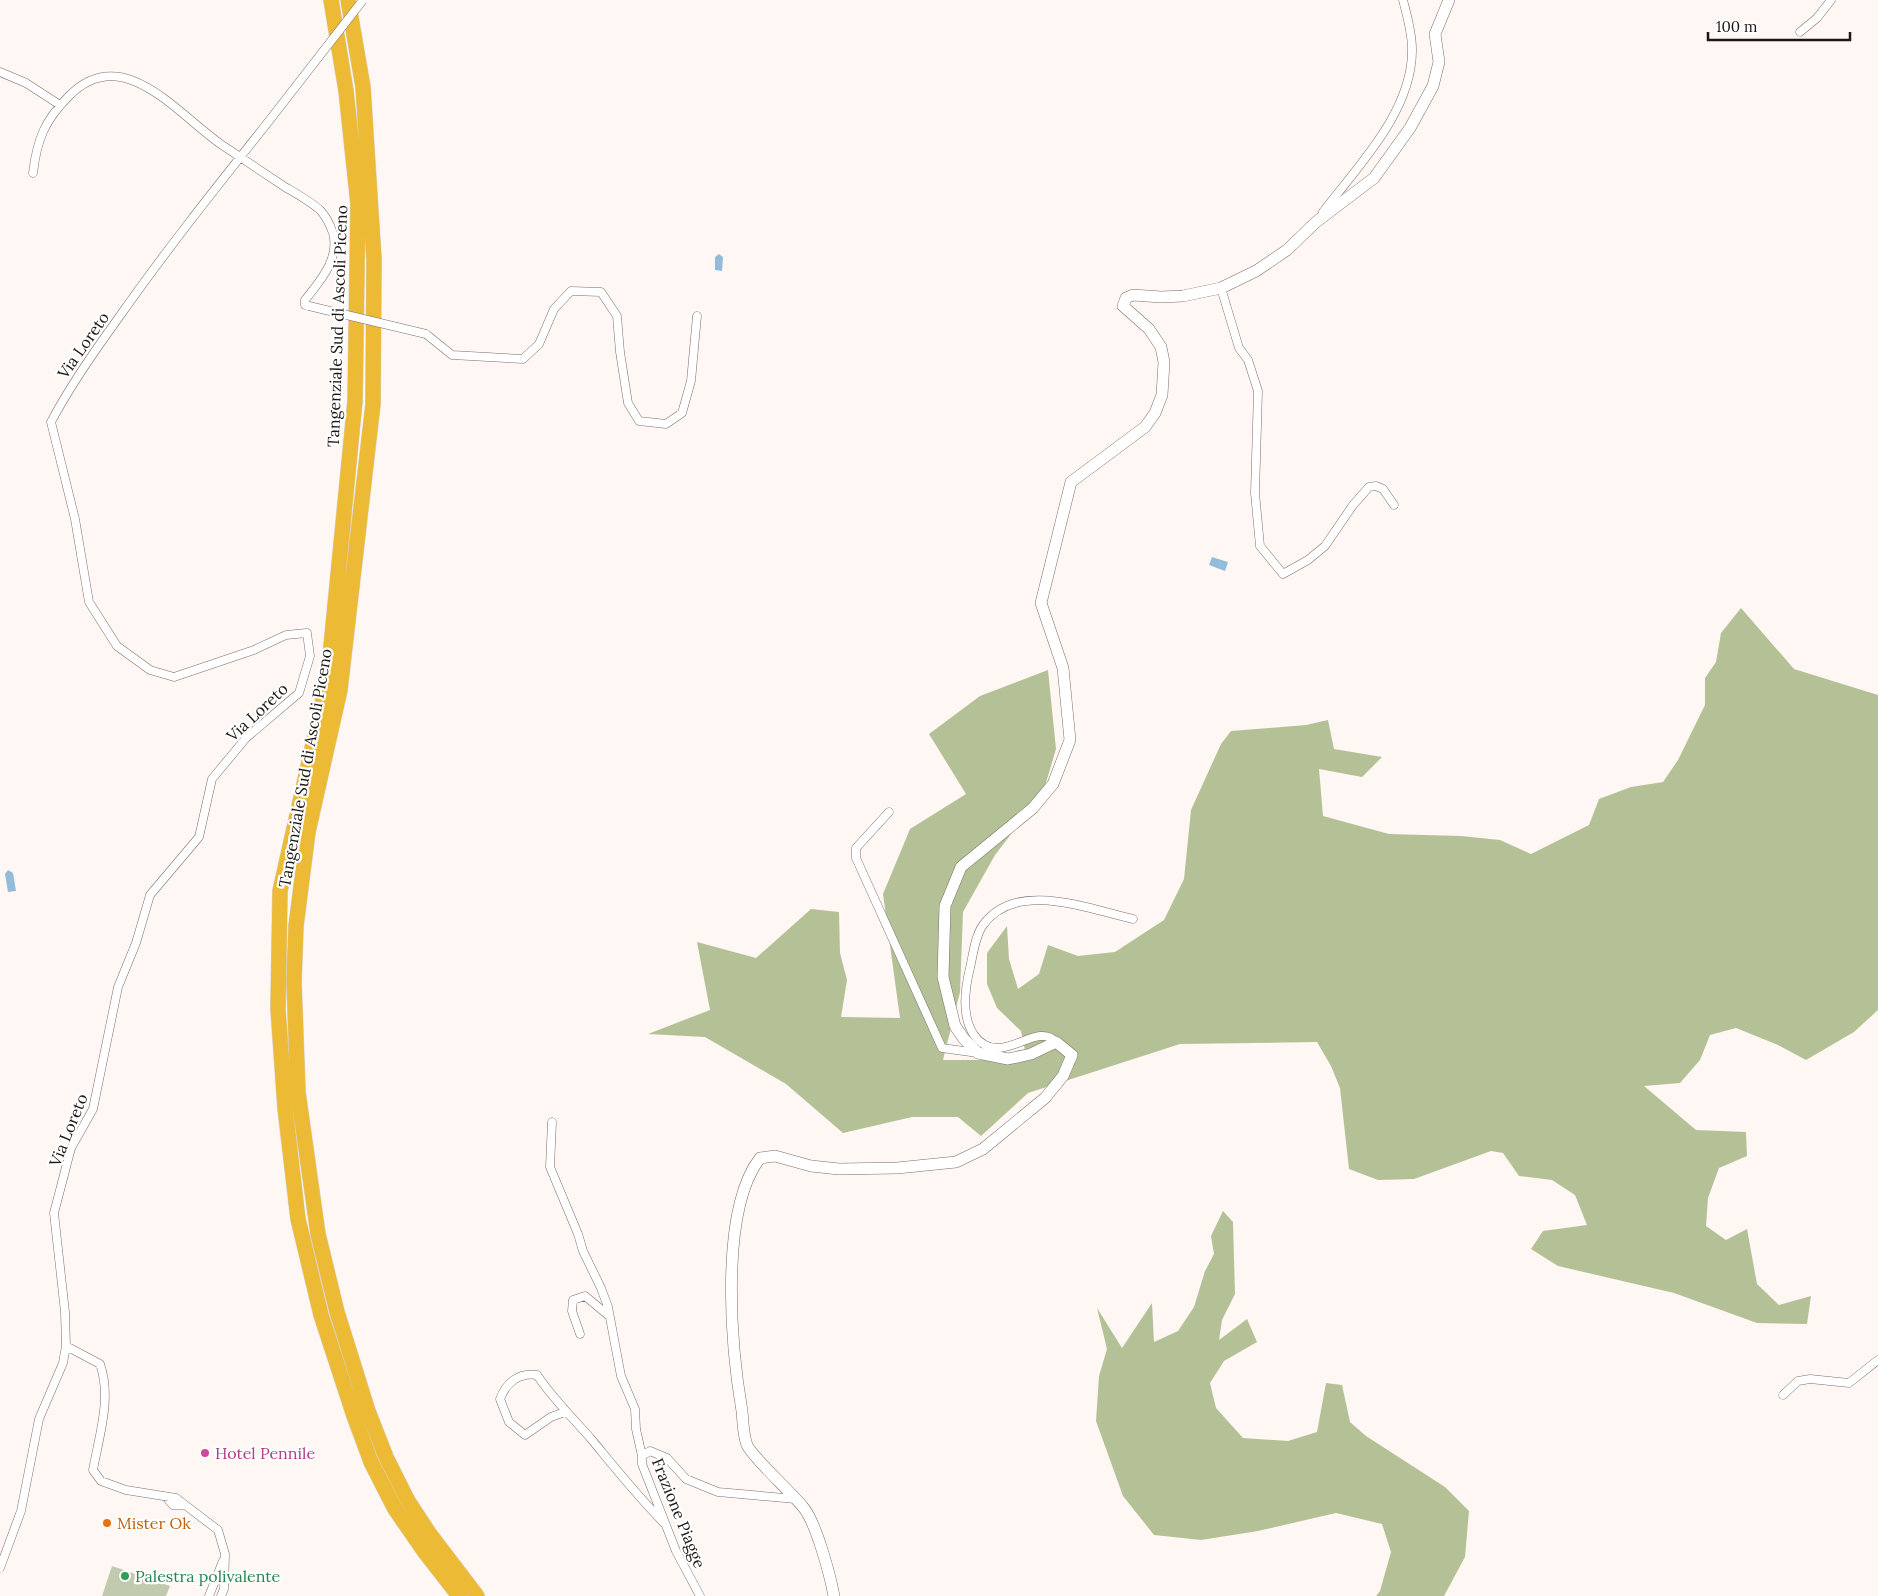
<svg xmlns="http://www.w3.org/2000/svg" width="1878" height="1596" viewBox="0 0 1878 1596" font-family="Lora,serif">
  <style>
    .green { fill: #c1caae }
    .forest { fill: #b4c196 }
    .water { fill: #94bcda }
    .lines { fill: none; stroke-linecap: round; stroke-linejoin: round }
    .street-casing { stroke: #7d6f66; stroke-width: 9 }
    .secondary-casing { stroke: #7d6f66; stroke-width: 12 }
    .highway-casing { stroke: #d6d5d5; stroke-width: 16 }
    .street { stroke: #fff; stroke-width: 8 }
    .secondary { stroke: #fff; stroke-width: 11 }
    .highway { stroke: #ecba35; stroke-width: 15 }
    .street-bridge-casing { stroke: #7d6f66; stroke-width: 9; stroke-linecap: butt }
    .street-bridge { stroke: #fff; stroke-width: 8 }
    .hotel-dot { fill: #d1479c; stroke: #fff; stroke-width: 2 }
    .food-dot { fill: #e8710a; stroke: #fff; stroke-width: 2 }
    .leisure-dot { fill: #2e9e5b; stroke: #fff; stroke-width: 2 }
    .labels { text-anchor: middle; stroke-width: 4.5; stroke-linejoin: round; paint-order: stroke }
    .street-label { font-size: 16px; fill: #1c1713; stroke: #fff }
    .hotel-label { font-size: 16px; fill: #b23c85; stroke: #fff; text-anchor: start }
    .food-label { font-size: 16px; fill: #c56008; stroke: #fff; text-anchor: start }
    .leisure-label { font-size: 16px; fill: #27864d; stroke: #fff; text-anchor: start }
  </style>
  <rect width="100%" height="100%" fill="#fef7f3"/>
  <!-- green -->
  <path class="green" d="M112,1566l58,20 -4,10h-64z"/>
  <!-- forest -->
  <path class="forest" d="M1741,608l53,61 84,26v315l-24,22 -48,28 -28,-15 -42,-17 -26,7 -10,25 -20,23 -36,3 52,44 50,2 1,24 -28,12 -11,30 -2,28 20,14 21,-11 10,55 22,21 32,-9 -4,28 -50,-1 -83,-30 -116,-27 -27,-17 12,-18 44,-6 -12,-30 -23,-15 -33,-4 -16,-23 -12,-2 -77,28 -36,1 -29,-11 -9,-81 -9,-22 -14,-24 -137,2 -152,49 -47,43 -23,-19h-46l-69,16 -57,-49 -81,-47 -57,-3 62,-24 -13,-68 59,16 55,-49 28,3 1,41 7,27 -6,37 59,1 -17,-124 27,-65 56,-35 -37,-60 51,-38 68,-26 8,79 -11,37 -20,30 -30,39 -32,57 -3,80 -17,68h84l-6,-29 -24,-23 -10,-24v-31l20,-27 2,33 9,30 21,-15 9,-29 30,11 37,-4 49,-32 20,-41 7,-69 30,-66 10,-13 75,-6 22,-5 6,29 48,8 -20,20 -43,-8 4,47 66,18 72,2 39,4 31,14 58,-29 10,-26 32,-12 32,-5 15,-22 27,-55v-27l11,-16 5,-29z
    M1223,1211l10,11 2,72 -13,26 -3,20 28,-21 10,23 -33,19 -14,22 6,25 27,30 45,3 29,-9 9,-49 16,2 8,37 16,14 79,51 24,24 -4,46 -21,39h-68l4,-5 11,-39 -9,-28 -46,-11 -78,18 -57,9 -47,-5 -31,-39 -27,-75 3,-45 8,-27 -10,-41 25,40 30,-45 2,39 24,-11 16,-24 11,-36 9,-17 -3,-18z"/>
  <!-- water -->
  <path class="water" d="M719,254l4,3 -1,14 -7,-1v-13z
    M1212,557l16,5 -3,9 -16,-6z
    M8,870l5,3 3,18 -8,1 -3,-18z"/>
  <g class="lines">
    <defs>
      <path id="street" d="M1800,32l17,-14 14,-18
        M0,72l26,11 34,22
        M33,173c4,-34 12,-53 36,-77 54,-55 109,19 153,49 21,14 42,28 63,42 12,7 25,14 35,23 6,6 10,15 13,23 7,26 -13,48 -28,67v5l4,1
        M1323,212c35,-46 90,-101 89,-163 0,-17 -5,-33 -9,-49
        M1221,288l18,60 9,12 10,31 -3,102 5,53 23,28 25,-14 17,-14 28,-41 16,-18 7,-1 7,3 11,16
        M426,334l26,21 71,4 16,-15 15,-35 17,-18 30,1 16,24 3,36 8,51 11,18 27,3 16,-11 9,-32 6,-65
        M889,812l-33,36v10l86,190 36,5
        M1056,1042c-20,-23 -56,29 -82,-7 -13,-19 -9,-47 -4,-67 3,-13 5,-32 13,-43 33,-46 105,-16 150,-6
        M552,1122l-2,45 28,67 5,17 18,37 7,19 13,69 14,33 1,20 6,27
        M580,1334l-8,-23 1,-11 12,-4 23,19
        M66,1346l34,18c12,34 -1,72 -7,106l8,11 25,9 50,8 42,32 7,24 -1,35 -3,7
        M1783,1395l15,-14 12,-2 39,4 29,-23
        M565,1412l-14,5 -26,18 -16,-13 -9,-23c6,-16 19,-27 37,-24 16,24 36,43 55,65 24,29 47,58 74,85
        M166,1497l7,8h10
        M0,1568l21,-57 18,-92 24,-56 3,-17 -1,-34 -11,-99 17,-65 22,-39 25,-122 18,-44 14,-48 49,-58 13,-58 34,-41 53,-45 11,-37 -3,-23 -21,2 -32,15 -80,27 -24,-7 -33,-24 -28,-44 -14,-83 -24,-97c19,-36 42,-69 66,-102 47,-67 97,-130 148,-194
        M209,1596l14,-35
        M700,1596l-24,-45 -34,-87v-8l8,-5 17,7 19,21 32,13 78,7"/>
      <path id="secondary" d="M834,1596c-4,-21 -18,-74 -31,-89 -11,-14 -51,-50 -56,-62 -4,-10 -4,-24 -5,-34 -11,-64 -23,-200 18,-253l15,-2 36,10 28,3 58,-1 59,-6 27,-13 62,-51 18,-22 9,-21 -16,-13 -25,12 -23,5 -30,-6 -14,-14 -9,-13 -12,-49 2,-71 16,-39 72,-59 20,-24 17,-44 -7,-72 -22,-65 30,-121 74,-55 10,-14 7,-18 2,-33 -3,-15 -12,-18 -26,-23 3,-8 7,-3 28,2 22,-1 38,-8 35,-17 31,-21 29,-28 58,-44 36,-50 23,-42 6,-24 -4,-28 14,-34"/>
      <path id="highway" d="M331,0l15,91 12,113 -3,197 -27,276 -48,214 -2,118 7,99 13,111 23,96 33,101 17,46 24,47 29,42 35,45
        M348,0l15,87 11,172 -1,145 -33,286 -32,142 -12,94 -2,56 4,110 20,142 19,78 31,99 18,46 22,44 21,32 48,63"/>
    </defs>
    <!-- street casing -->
    <use href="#street" class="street-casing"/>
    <!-- secondary casing -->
    <use href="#secondary" class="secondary-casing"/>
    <!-- highway casing -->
    <use href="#highway" class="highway-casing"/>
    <!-- street -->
    <use href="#street" class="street"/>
    <!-- secondary -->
    <use href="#secondary" class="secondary"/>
    <!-- highway -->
    <use href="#highway" class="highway"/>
    <defs>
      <path id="street-bridge" d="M265,126l98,-126
        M309,306l117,28"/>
    </defs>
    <!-- street-bridge casing -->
    <use href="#street-bridge" class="street-bridge-casing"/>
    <!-- street-bridge -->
    <use href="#street-bridge" class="street-bridge"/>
  </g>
  <!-- markers -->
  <circle class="hotel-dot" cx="205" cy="1453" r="5"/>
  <circle class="food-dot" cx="107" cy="1523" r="5"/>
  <circle class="leisure-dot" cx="125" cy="1576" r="5"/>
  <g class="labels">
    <!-- street labels -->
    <g class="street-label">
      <text transform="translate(337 326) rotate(-88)" y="6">Tangenziale Sud di Ascoli Piceno</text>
      <text transform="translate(83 345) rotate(-55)" y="6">Via Loreto</text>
      <text transform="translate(257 712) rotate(-43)" y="6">Via Loreto</text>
      <text transform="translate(305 768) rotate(-80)" y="6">Tangenziale Sud di Ascoli Piceno</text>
      <text transform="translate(68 1130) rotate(-68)" y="6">Via Loreto</text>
      <text transform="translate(679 1513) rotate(68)" y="6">Frazione Piagge</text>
    </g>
    <!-- hotel labels -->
    <g class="hotel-label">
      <text x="215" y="1459">Hotel Pennile</text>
    </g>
    <!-- food labels -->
    <g class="food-label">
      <text x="117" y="1529">Mister Ok</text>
    </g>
    <!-- leisure labels -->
    <g class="leisure-label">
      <text x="135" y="1582">Palestra polivalente</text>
    </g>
  </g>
  <!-- scale -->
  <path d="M1708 32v8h142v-8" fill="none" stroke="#1c1713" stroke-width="2.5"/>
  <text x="1716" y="32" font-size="15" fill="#1c1713" stroke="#ffffff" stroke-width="4" paint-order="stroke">100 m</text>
</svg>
